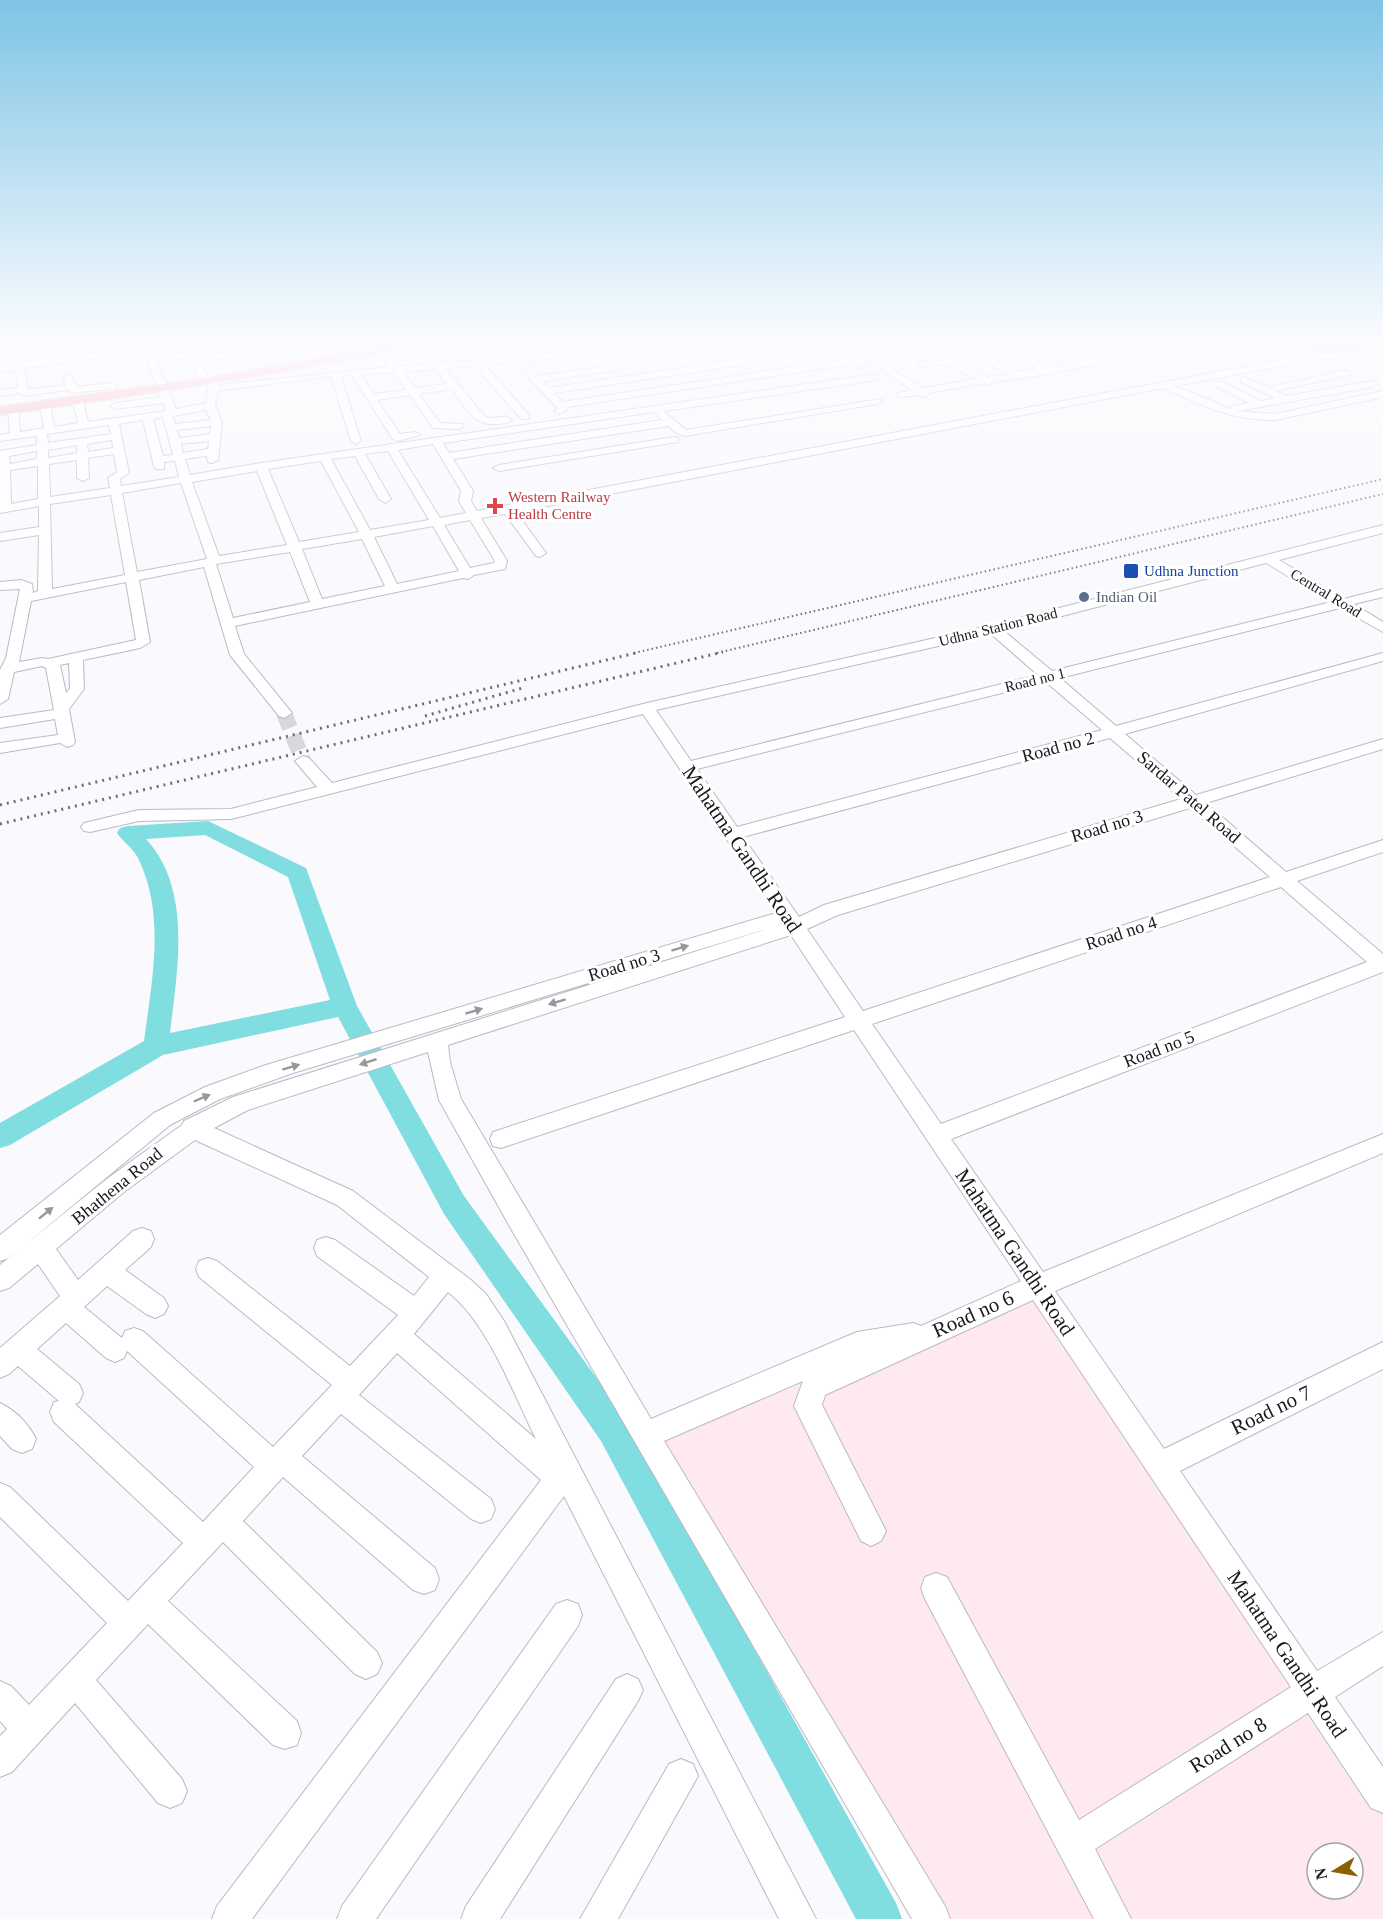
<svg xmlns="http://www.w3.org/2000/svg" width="1383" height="1919" viewBox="0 0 1383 1919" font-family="Georgia,serif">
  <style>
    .industrial { fill: #fee9ef; fill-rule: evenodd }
    .forest { fill: #bab0ef }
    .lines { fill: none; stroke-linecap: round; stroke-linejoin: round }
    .river { fill: #80dde0; fill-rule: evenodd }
    .minor-tunnel { stroke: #d7d7dc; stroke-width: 16; stroke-dasharray: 16 8; stroke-linecap: butt }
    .minor-casing { stroke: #bbb9c6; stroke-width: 2 }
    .major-casing { stroke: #d6d5d6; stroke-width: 3 }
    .minor { fill: #fff; fill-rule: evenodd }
    .major { fill: #faa4ba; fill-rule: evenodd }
    .rail-far1 { stroke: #6f6e73; stroke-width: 2; stroke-dasharray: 1.5 3; stroke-linecap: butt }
    .rail { stroke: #6f6e73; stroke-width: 3; stroke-dasharray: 2 5; stroke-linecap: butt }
    .oneway { fill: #989799 }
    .health-dot { fill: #e0444e; stroke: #fff; stroke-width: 2 }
    .transit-dot { fill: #1a4fb4; stroke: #fff; stroke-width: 2 }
    .service-dot { fill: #5c6f8a; stroke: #fff; stroke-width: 2 }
    .labels { text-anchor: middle; stroke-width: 6; stroke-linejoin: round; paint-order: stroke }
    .far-health-label { font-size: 15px; fill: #be3a42; stroke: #fff; text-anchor: start }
    .far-transit-label { font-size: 15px; fill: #164399; stroke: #fff; text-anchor: start }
    .far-street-label { font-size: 15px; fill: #19181d; stroke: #fff }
    .far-service-label { font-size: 15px; fill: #4e5e75; stroke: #fff; text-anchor: start }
    .street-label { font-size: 18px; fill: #19181d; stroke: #fff }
    .near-street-label { font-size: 21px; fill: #19181d; stroke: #fff }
  </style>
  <rect width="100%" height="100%" fill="#f9f9fe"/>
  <!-- industrial -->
  <path class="industrial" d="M1034,1295l349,517v107h-443l-286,-479zM1317,1853h36v36h-36z"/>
  <!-- forest -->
  <path class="forest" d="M1281,342h69l14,5 -11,5 -50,-2z"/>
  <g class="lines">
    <!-- river -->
    <path class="river" d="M208,821l98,47 51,138 107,190 161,221 271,486 6,16h-46l-255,-478 -157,-227 -106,-197 -175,38 -153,90 -10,3v-25l144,-82c8,-61 22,-126 -6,-183 -5,-10 -15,-16 -21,-25l3,-5 8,-2zM205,835l83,42 42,123 -160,33c7,-62 23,-143 -24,-194z"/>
    <!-- minor-tunnel -->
    <path class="minor-tunnel" d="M284,713l19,48"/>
    <defs>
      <path id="minor" d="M11,342h8l1,3 25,-3 15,1 -5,3 -34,4 2,12 149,-20 5,3 -24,5 2,6 31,-3 -2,-4 5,-3 50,-4 -4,3 -40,6 14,28 -5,3 -5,-3 -10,-21 -32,4 19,47 30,-6 3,-22 5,-3 5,3 -1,4 172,-18 -12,-17 5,-3 3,1 13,18 32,-2 -17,-22h8l18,21 30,-2 -15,-19h9l16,18 30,-2 -14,-16h9l15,15 119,-15h23l-5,3 -133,17 14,14 81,-12 5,3 -5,3 -76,11 6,7 185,-28 -25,-18h9l12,7 65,-7 8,2 -5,3 -61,7 10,8 -5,3 -188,28 8,9 285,-43 -20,-17h9l21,16 111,-16 7,3 1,5 43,22 18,-4 -42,-21v-4h6l47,24 19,-4 -39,-21h10l40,19 35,-6 -19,-13h10l19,11 68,-11h18l-160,32 -55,8 -5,3 -5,-2 -55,10 -4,4 -5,-2 -22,2v-4l14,-3 -31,-21 8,-2 34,21 53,-9 -28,-15 -29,3v-4l3,-1 27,-4 38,19 21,-3 -40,-21v-6l-105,15 3,3 -5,3 -7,-4 -287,43v3l-8,4 -5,-3 3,-3 -42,-45 -30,2 44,50v4h-8l-46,-53 -30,2 41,50 21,-1 5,3c-4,3 -7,3 -13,4 -26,3 -33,-16 -47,-35l-33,5 21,29 22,1v4l-4,1 -25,-1 -23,-33 -33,5 23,34 15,-2 5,3 -23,6 -5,-3 -40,-63 -11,1 20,65 -5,3 -5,-3 -20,-65 -113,15 -3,15 7,16 -4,38 -6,3 -4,-1 -1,-6 -22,3 5,16 71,-12 616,-89 5,3 -5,3 -213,31 22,19 195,-31 1,2 -5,3 -192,32 -9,-3 -8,-7 -215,33 20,32 -2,10 6,10 841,-158 41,-1 24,7v6l-24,-7 -41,1 -143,27 56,23 1,-3 17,-3 -33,-17v-4h6l39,19 14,-3 -34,-16v-4h6l25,11 1,-3 74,-16 5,3 -2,2 -75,16 12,5 85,-15 5,3 -5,3 -134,24 37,3 108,-23v6l-108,23c-41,1 -75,-15 -112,-32l-647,124 30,41 -6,4 -4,-1 -31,-42 -24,4 26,43 -2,8 -31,6 -6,4 -5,-1 -228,48 9,28 48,59 -8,5 -5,-2 -49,-61 -26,-88 -65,13 11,62 -10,6 -57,12 1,29 -15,20 6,33 -2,3 -6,2 -7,-4 -60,10v-10l58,-8 -3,-16 -55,9v-10l54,-8 -8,-42 -4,-2 -28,6 -6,27 -8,5v-34l6,-12 14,-69 -20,1v-8l21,-2 11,4 1,9 5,-2 1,-56 -39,6v-8l39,-6v-21l-39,7v-62l37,-6v-9l-37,5v-6l10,-2 -2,-24 5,-3 5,3 2,23 24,-4 -4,-23 5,-3 5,3 4,22 24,-4 -5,-22 5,-3 5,3 5,21 78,-11 -3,-8 -48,6 -5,-3 5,-3 46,-6 -17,-45 -120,16 4,21 38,-4 -3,-7 5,-3 3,1 6,11 36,-4 5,3 -2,2 -43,5 -5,-3 -44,6 -5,-3 -19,3v-6l18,-2 -3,-18 -15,3v-6l14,-2zM435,369l12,15 -32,4 -12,-16zM394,372l12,18 -32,4 -13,-19zM206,410l5,10 -36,4 -2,-8zM654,412l8,8 -213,33 -6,-10zM163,417l10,38 -10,1 -10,-37zM143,420l11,47 2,2h8v-7l11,-1 4,16 -58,9 -1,-7 9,-6 -10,-49zM109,425l2,9 -63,9 -1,-9zM211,426l-1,8 -31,4 -2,-8zM112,440l1,8 -25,4 -1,-8zM209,441l-1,8 -25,4 -2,-9zM433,444l28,47 -2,10 7,12 -26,5 -42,-68zM77,445v8l-29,5v-8zM37,451v8l-27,5 -1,-8zM388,451l41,69 -59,10 -39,-71 24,-3 24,43 6,4 6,-4 -26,-45zM114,454l3,18 -9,6 2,10 -60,9 -1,-33 28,-4v18l6,3 6,-3 -1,-20zM321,461l38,71 -60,10 -31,-73zM38,466v33l-27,5 -1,-34zM257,471l30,74 -68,11 -27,-74zM181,483l26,76 -70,13 -15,-79zM111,495l14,80 -73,14 -2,-85zM470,520l25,41 -1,2 -24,5 -26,-43zM433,526l26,45 -62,13 -23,-47zM362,539l23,47 -63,13 -20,-50zM290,552l20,50 -77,16 -17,-54zM126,582l10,58 -88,19 -6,-1 -23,4 12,-61zM69,663l1,25 -4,5 -6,-28z
        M279,342h9l2,2 -7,5 -65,10 -5,-3 5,-3 62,-9z
        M319,342h10l11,12 -8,2z
        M537,342h24l-24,5 1,6h-6l-6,-8z
        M667,342h10l11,9 -8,2z
        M1373,342h10v5z
        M674,437l4,1v4l-179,29 -6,-3 6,-3z
        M1383,525v8l-104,27 65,39 39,-10v8l-29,7 29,18v10l-43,-24 -280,70 56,48 267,-73v8l-258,73 71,61 187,-56v10l-177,54 80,69 97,-32v12l-86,29 86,73v18l-432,167 92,133 340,-138v19l-328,138 109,158 219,-107v27l-203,102 137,200 66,-39v34l-48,31 48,70v46l-12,-5 -63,-95 -213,136 36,70h-37l-169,-320 -4,-11 4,-11 11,-4 11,4 132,243 212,-133 -258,-387 -208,95 -3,10 64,126 -5,10 -10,5 -10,-5 -67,-135 9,-25 -139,60 281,465 5,13h-38l-402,-692 -71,-127 -11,-48 -180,58 -34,18 139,63 118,89 15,14 18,27 312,598h-37l-215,-423 -312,423h-40l5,-13 324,-426 -144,-127 -38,42 132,104 4,10 -4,10 -10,4 -10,-4 -130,-105 -39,42 133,112 4,11 -4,11 -11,4 -11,-4 -130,-113 -40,44 134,131 5,11 -5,11 -11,5 -11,-5 -132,-132 -55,59 129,120 4,12 -4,12 -12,4 -12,-4 -125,-121 -52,56 86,99 5,12 -5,12 -12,5 -12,-5 -83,-100 -63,69 -12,5v-41l7,-7 -7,-8v-40l11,5 18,19 78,-82 -107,-106v-34l10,4 118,114 55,-58 -129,-121 -4,-10 4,-10 5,-1 -41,-35 -9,8 -9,4v-30l60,-52 -22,-32 -29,24 -9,3v-26l108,-87 74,-53 2,-4 49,-24 550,-173 -490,149 -73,26 -50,26 -161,133 -9,3v-26l154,-122 51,-26 61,-22 510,-152 -133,-199 -412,105 -92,2 -49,11 -6,-1 -3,-4 3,-4 55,-13 92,-1 86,-22 -22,-26 8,-5 6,2 23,25 315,-80 346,-78zM1266,563l65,39 -279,69 -48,-40zM991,634l47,41 -347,86 -35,-51zM1046,682l56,48 -365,97 -40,-58zM1110,738l71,61 -357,106 -25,12 -56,-80zM1190,808l80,69 -407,134 -56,-82 31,-14zM1281,887l86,75 -426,162 -69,-100zM791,935l54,82 -352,115 -3,7 3,7 8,2 353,-118 167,251 -100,45 -8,-3 -56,9 -206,87 -190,-320 -11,-37 -2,-17zM195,1140l142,65 92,72 -15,19 -79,-56 -9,-3 -9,3 -3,8 3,8 81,59 -48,51 -133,-105 -9,-3 -9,3 -3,8 3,8 133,108 -59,62 -130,-116 -9,-3 -9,3 -3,7 -38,-31 23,-21 39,28 9,4 9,-4 4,-8 -4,-8 -39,-28 26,-23 3,-8 -3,-8 -9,-3 -9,3 -55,49 -22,-31 68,-57zM448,1292c40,31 65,101 88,147l-122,-105zM66,1323l40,35 9,4 9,-4 3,-7 127,116 -51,55 -128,-118 4,-2 4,-9 -4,-9 -42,-35z
        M0,1403c15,7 29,21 36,36l-4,10 -10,4 -10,-4 -12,-13z
        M567,1600l11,4 4,11 -4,11 -202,293h-39l5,-13 214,-302z
        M627,1674l11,5 5,11 -5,11 -138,218h-39l5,-13 150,-227z
        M681,1759l12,5 5,12 -80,143h-38l89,-155z"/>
      <path id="major" d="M406,342h20l-6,3c-139,29 -279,50 -420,70v-8l214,-30 111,-19 1,-3 9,-4 12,2z"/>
    </defs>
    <!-- minor casing -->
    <use href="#minor" class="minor-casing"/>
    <!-- major casing -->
    <use href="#major" class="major-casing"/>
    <!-- minor -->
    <use href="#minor" class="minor"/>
    <!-- major -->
    <use href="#major" class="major"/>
    <!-- rail-far1 -->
    <path class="rail-far1" d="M634,653l749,-174
      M717,653l666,-159"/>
    <!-- rail -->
    <path class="rail" d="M425,716l101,-29
      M0,805l640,-153
      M0,824l723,-172"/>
  </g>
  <!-- one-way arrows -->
  <defs><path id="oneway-solid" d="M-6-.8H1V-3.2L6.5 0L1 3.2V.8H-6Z" transform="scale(1.5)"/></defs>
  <g class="oneway">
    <use href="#oneway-solid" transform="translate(680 948) rotate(-17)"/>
    <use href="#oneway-solid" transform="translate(557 1002) rotate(163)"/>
    <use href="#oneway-solid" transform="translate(474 1011) rotate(-17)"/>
    <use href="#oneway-solid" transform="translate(368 1062) rotate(162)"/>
    <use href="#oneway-solid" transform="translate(291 1067) rotate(-17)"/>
    <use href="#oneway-solid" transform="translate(202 1098) rotate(-23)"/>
    <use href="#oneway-solid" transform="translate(46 1213) rotate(-39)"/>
  </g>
  <!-- sky -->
  <linearGradient id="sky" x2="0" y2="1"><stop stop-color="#7ec4e5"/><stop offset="0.56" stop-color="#fcfcff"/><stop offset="1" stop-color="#fcfcff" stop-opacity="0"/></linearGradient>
  <rect width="1383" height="610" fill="url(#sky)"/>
  <!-- markers -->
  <path class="health-dot" d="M492 497h6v6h6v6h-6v6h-6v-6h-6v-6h6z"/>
  <rect class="transit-dot" x="1123" y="563" width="16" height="16" rx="3"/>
  <circle class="service-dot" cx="1084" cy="597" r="6"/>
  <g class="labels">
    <!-- far-health labels -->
    <g class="far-health-label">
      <text x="508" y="502">Western Railway<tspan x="508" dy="17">Health Centre</tspan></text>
    </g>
    <!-- far-transit labels -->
    <g class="far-transit-label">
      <text x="1144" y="576">Udhna Junction</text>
    </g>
    <!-- far-street labels -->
    <g class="far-street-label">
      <text transform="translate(1326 593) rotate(31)" y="5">Central Road</text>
      <text transform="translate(998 627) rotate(-14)" y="5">Udhna Station Road</text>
      <text transform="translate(1035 680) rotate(-14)" y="5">Road no 1</text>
    </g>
    <!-- far-service labels -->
    <g class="far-service-label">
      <text x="1096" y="602">Indian Oil</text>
    </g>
    <!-- street labels -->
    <g class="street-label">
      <text transform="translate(1058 747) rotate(-15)" y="6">Road no 2</text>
      <text transform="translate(1189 797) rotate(41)" y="6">Sardar Patel Road</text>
      <text transform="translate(1107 826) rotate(-17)" y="6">Road no 3</text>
      <text transform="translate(1121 933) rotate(-18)" y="6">Road no 4</text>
      <text transform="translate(624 965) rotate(-17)" y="6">Road no 3</text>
      <text transform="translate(1159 1049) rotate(-21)" y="6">Road no 5</text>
      <text transform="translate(117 1186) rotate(-39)" y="6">Bhathena Road</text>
    </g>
    <!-- near-street labels -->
    <g class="near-street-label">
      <text transform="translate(742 849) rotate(56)" y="7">Mahatma Gandhi Road</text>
      <text transform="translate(1015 1252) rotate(56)" y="7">Mahatma Gandhi Road</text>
      <text transform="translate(973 1314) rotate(-24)" y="7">Road no 6</text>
      <text transform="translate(1271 1410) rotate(-26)" y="7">Road no 7</text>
      <text transform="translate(1287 1654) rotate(56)" y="7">Mahatma Gandhi Road</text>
      <text transform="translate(1228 1745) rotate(-32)" y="7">Road no 8</text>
    </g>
  </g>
  <!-- north arrow -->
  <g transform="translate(1335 1871) rotate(259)"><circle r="28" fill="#ffffff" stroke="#a3a3a5" stroke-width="1.5"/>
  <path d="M0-4.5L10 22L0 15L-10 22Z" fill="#8b6102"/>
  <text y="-9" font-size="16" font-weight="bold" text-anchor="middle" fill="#19181d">N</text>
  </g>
</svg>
